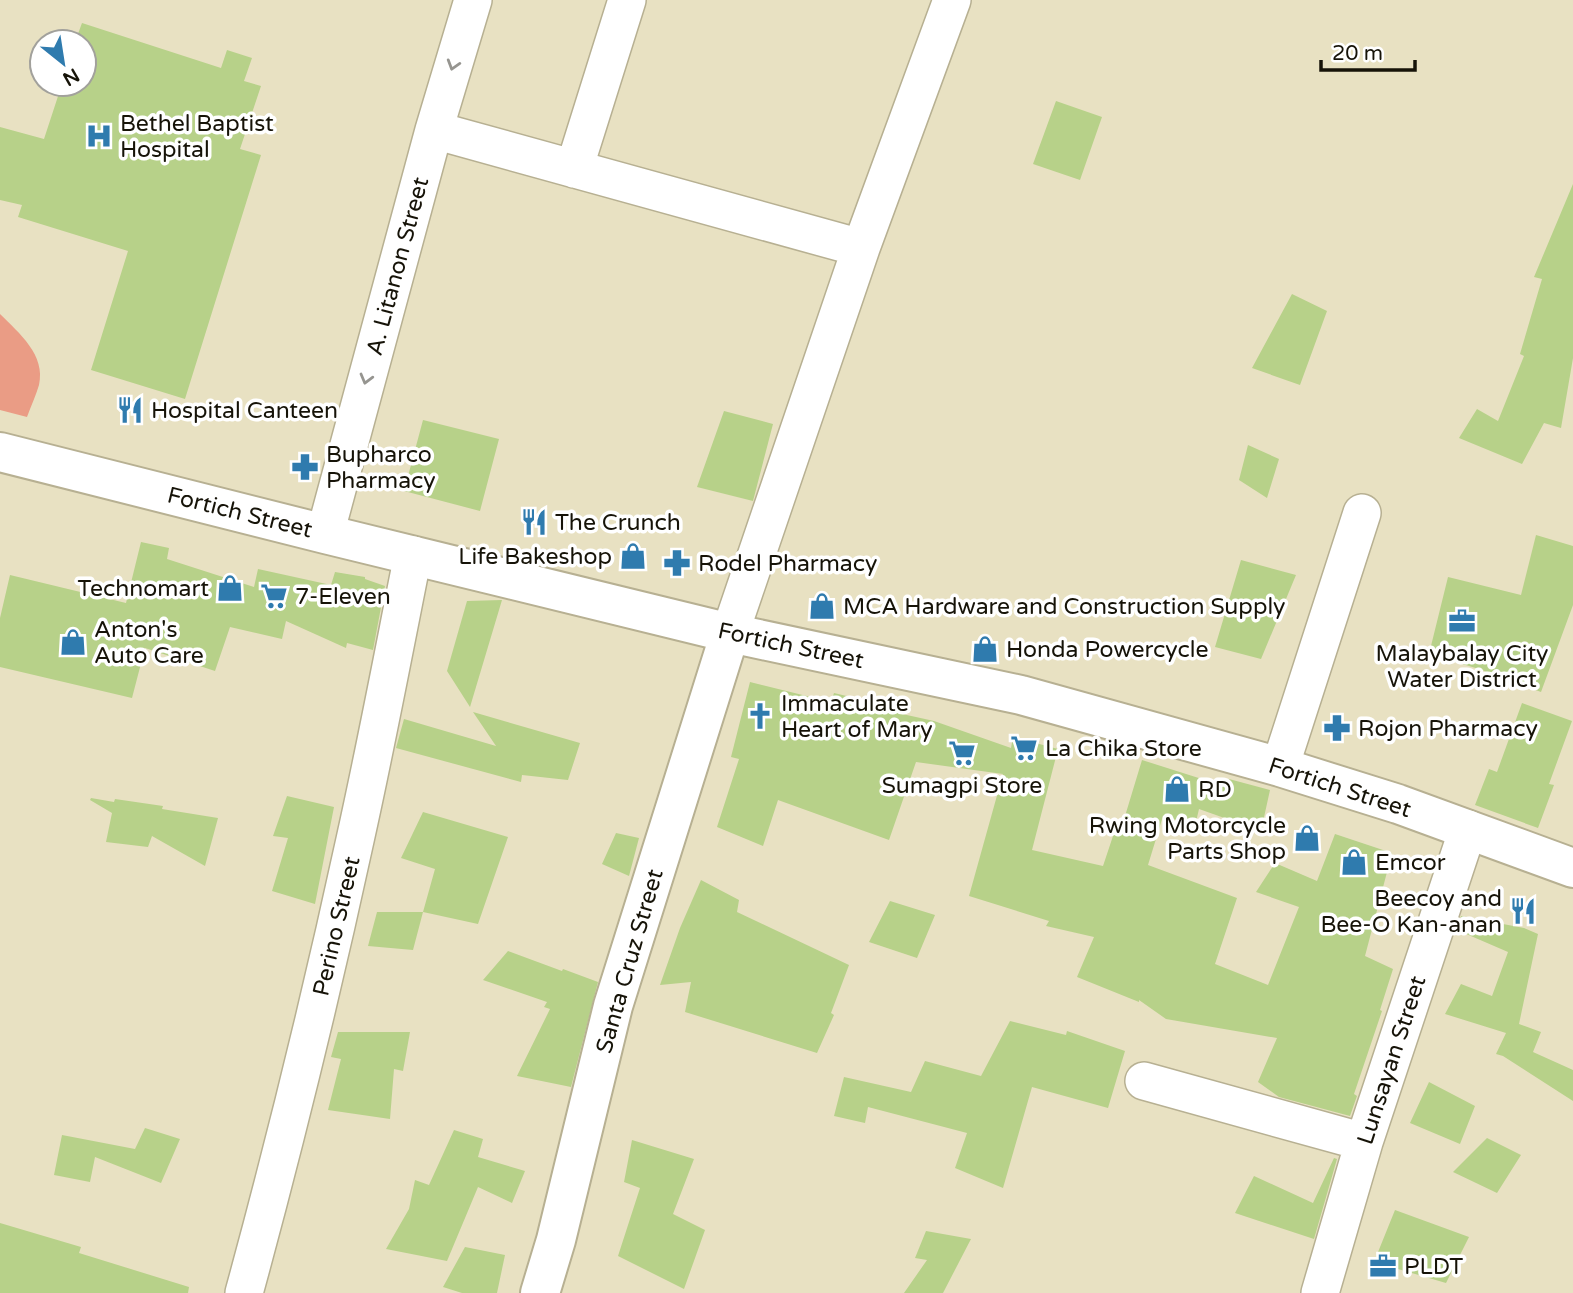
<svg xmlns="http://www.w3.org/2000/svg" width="1573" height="1293" viewBox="0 0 1573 1293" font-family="'Varela Round',sans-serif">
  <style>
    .green { fill: #ea9c85 }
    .building { fill: #b7d189 }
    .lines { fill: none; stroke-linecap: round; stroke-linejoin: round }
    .minor-casing { stroke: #b7b092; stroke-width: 40 }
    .tertiary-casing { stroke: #b7b092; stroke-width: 42 }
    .trunk-casing { stroke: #b7b092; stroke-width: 42 }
    .minor { stroke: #fff; stroke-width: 37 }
    .tertiary { stroke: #fff; stroke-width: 38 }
    .trunk { stroke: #fff; stroke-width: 38 }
    .oneway { stroke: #969590 }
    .labels { text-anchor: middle; stroke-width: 7; stroke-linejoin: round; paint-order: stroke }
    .poi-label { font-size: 23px; fill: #161308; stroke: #fff; text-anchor: start }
    .street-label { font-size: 23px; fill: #161308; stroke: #fff }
  </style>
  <rect width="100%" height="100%" fill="#e8e1c2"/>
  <!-- green -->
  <path class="green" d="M0,314c19,19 46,41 39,71 -3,10 -8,21 -12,32l-27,-7z"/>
  <!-- building -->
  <path class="building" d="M82,23l139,45 6,-18 25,8 -8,23 17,5 -21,63 21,6 -76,244 -94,-29 37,-119 -110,-34 4,-12 -22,-5v-73l44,12 18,-55h22v-42h-9z
    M1056,101l46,16 -22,63 -47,-16z
    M1573,184v174l-12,70 -17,-5 -22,41 -63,-26 18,-29 21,12 26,-65 -4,-2 22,-75 -8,-2z
    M1292,294l35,17 -27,74 -48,-17z
    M724,411l49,13 -20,77 -56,-14z
    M423,420l76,19 -19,72 -76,-20z
    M1248,445l31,14 -12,39 -28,-18z
    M1536,535l37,11v59l-32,87 -62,-23 -50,-15 19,-77 73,18z
    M141,542l28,6 -2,11 87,28 4,-18 73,16 4,-13 30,5v2l20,7 -12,64 -26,-7 -1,5 -60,-27 -4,18 -52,-12 -15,44 -70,-23 -13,50 -132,-31v-49l10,-43 116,28z
    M1241,560l55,15 -35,84 -46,-12z
    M502,600l-32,107 -23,-36 20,-70z
    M750,682l81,20 3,-9 25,6 -2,5 77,17 77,27 2,-11 45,12 -26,101 71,16 14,-42 5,2 20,-66 85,27 2,-8 41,11 -9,41 -62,-22 -4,17 -32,-10 -15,49 89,33 -22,66 53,21 31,-78 -43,-15 19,-29 42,18 18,-47 57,19 -27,103 28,13 -13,41 2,1 -28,83 3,2 -7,20 -71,-19 -21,-15 19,-44 -111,-19 -27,-19v2l-62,-25 17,-40 -48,-11 3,-5 -80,-25 34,-122 -87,-12 -27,78 -111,-40 -15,46 -46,-19 22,-68 -8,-2z
    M1522,703l50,18 -23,63 5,1 -16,43 -63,-23 14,-36 8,3z
    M473,712l107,31 -12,37 -46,-5 -1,7 -125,-34 8,-29 92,27z
    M287,796l47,11 -19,97 -43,-13 16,-53 -15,-2z
    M91,798l23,4 1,-3 48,7 -1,3 56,9 -13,48 -53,-30 -4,11 -42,-5 6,-29 -22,-13z
    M423,812l85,25 -30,87 -55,-12 12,-43 -34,-11z
    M616,833l23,5 -10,38 -27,-12z
    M701,880l38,20 -2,12 112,53 -18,48 3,2 -17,38 -132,-41 6,-30 -31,3 20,-57z
    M890,901l45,14 -18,43 -48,-16z
    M377,912h46l-10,38 -45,-4z
    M1461,916l63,12 14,6 -19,90 22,8 -8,20 40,18v31l-70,-45 -7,-2 10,-21 -61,-19 16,-30 31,12 16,-44 -51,-22z
    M508,951l54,20 1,-2 35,13 -27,105 -54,-11 33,-67 -6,-2 3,-5 -64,-22z
    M1010,1021l56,14 1,-4 58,20 -17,57 -76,-21 -29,101 -48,-20 12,-35 -99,-26 -3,16 -31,-7 10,-39 67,15 14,-31 56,15z
    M338,1032h72l-7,39 -9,-2 -4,50 -62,-9 13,-51 -10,-2z
    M1429,1082l46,24 -15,38 -50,-21z
    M145,1128l35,11 -19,44 -66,-26 -5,25 -36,-7 8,-40 73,14z
    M454,1130l29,9 -5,18 47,14 -13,32 -34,-16 -31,74 -61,-12 23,-40 6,-29 14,5z
    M1487,1138l34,17 -24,38 -44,-21z
    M632,1140l62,19 -21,55 32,16 -21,59 -66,-33 22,-68 -16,-6z
    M1334,1158l3,1 -23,80 -79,-26 19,-37 59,27z
    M1395,1210l74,27 -23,46 -72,-21z
    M0,1223l81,24 -2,6 110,34 -1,6h-188z
    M926,1231l45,8 -28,54h-39l23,-33 -12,-2z
    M465,1247l40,8 -8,38h-35l-19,-6z"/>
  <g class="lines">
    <defs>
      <path id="minor" d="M434,130l427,118
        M574,169l53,-169
        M325,534l109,-404 39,-130
        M730,633l131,-385 91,-248
        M1280,767l82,-254
        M1144,1081l220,61
        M244,1293c41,-150 78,-301 111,-453 21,-94 39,-190 58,-285
        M1320,1293l44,-151 104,-313"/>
      <path id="tertiary" d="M540,1293l16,-53 57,-234 117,-373"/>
      <path id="trunk" d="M0,452l325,82 405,99 291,62 259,72 118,37 175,64"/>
    </defs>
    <!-- minor casing -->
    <use href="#minor" class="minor-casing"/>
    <!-- tertiary casing -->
    <use href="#tertiary" class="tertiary-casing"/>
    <!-- trunk casing -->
    <use href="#trunk" class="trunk-casing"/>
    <!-- minor -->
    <use href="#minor" class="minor"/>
    <!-- tertiary -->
    <use href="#tertiary" class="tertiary"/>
    <!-- trunk -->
    <use href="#trunk" class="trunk"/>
  </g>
  <!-- one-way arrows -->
  <defs><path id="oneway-chevron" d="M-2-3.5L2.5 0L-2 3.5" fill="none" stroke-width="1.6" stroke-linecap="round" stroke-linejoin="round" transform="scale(1.75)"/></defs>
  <g class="oneway">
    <use href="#oneway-chevron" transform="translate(453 65) rotate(107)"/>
    <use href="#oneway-chevron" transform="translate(366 379) rotate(105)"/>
  </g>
  <!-- icons -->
  <defs>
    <symbol id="hospital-bare" viewBox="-9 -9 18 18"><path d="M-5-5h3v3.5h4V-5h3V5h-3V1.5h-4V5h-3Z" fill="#2f7bae" stroke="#fff" stroke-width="2.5" paint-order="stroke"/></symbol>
    <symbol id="restaurant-bare" viewBox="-9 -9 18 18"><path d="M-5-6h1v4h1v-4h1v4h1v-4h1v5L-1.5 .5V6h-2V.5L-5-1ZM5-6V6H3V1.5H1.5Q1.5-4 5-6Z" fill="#2f7bae" stroke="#fff" stroke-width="2.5" paint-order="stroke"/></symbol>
    <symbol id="pharmacy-bare" viewBox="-9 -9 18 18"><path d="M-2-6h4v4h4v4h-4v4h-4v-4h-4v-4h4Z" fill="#2f7bae" stroke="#fff" stroke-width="2.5" paint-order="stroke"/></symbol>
    <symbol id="shop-bare" viewBox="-9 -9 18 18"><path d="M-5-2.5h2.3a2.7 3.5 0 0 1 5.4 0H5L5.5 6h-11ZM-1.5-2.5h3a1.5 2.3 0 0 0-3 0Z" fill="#2f7bae" stroke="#fff" stroke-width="2.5" paint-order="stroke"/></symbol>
    <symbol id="supermarket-bare" viewBox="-9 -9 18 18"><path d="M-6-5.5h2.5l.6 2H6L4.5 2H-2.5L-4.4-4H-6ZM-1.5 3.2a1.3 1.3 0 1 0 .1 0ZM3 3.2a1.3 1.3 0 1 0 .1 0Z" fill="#2f7bae" stroke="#fff" stroke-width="2.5" paint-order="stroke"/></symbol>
    <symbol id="office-bare" viewBox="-9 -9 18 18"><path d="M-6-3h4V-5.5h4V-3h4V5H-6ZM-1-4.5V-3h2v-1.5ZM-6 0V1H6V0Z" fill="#2f7bae" stroke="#fff" stroke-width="2.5" paint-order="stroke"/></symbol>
    <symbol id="church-bare" viewBox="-9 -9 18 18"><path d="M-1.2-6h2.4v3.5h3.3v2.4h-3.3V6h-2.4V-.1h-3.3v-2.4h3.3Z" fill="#2f7bae" stroke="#fff" stroke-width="2.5" paint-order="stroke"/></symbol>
  </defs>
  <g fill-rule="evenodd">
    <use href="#hospital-bare" x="80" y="117" width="38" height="38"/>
    <use href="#restaurant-bare" x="111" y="391" width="38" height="38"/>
    <use href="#pharmacy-bare" x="286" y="448" width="38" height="38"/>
    <use href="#restaurant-bare" x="515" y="503" width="38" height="38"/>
    <use href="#shop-bare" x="614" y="537" width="38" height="38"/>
    <use href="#pharmacy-bare" x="658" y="544" width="38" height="38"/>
    <use href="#shop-bare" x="211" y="569" width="38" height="38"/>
    <use href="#supermarket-bare" x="255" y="577" width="38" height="38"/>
    <use href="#shop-bare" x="803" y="587" width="38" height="38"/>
    <use href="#office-bare" x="1443" y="602" width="38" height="38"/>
    <use href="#shop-bare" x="54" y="623" width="38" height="38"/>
    <use href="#shop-bare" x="966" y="630" width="38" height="38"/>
    <use href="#church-bare" x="741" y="697" width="38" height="38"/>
    <use href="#pharmacy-bare" x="1318" y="709" width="38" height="38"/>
    <use href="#supermarket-bare" x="1005" y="729" width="38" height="38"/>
    <use href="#supermarket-bare" x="943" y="734" width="38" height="38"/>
    <use href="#shop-bare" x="1158" y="770" width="38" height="38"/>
    <use href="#shop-bare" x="1288" y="819" width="38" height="38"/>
    <use href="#shop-bare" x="1335" y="843" width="38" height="38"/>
    <use href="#restaurant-bare" x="1504" y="892" width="38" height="38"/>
    <use href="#office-bare" x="1364" y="1247" width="38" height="38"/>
  </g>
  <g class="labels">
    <!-- poi labels -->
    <g class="poi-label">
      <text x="120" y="131">Bethel Baptist<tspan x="120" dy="26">Hospital</tspan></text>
      <text x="151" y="418">Hospital Canteen</text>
      <text x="326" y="462">Bupharco<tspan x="326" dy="26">Pharmacy</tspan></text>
      <text x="555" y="530">The Crunch</text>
      <text x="612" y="564" text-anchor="end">Life Bakeshop</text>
      <text x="698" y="571">Rodel Pharmacy</text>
      <text x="209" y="596" text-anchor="end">Technomart</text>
      <text x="295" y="604">7-Eleven</text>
      <text x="843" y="614">MCA Hardware and Construction Supply</text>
      <text x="94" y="637">Anton's<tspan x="94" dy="26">Auto Care</tspan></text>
      <text x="1006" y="657">Honda Powercycle</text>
      <text x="1462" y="661" text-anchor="middle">Malaybalay City<tspan x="1462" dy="26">Water District</tspan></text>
      <text x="781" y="711">Immaculate<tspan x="781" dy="26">Heart of Mary</tspan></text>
      <text x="1358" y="736">Rojon Pharmacy</text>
      <text x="1045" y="756">La Chika Store</text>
      <text x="962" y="793" text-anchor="middle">Sumagpi Store</text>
      <text x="1198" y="797">RD</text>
      <text x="1286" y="833" text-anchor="end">Rwing Motorcycle<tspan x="1286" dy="26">Parts Shop</tspan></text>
      <text x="1375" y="870">Emcor</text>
      <text x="1502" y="906" text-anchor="end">Beecoy and<tspan x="1502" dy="26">Bee-O Kan-anan</tspan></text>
      <text x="1404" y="1274">PLDT</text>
    </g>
    <!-- street labels -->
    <g class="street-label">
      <text transform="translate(397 266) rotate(-75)" y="8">A. Litanon Street</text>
      <text transform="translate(240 512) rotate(14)" y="8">Fortich Street</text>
      <text transform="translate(791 645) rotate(12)" y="8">Fortich Street</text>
      <text transform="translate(1340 787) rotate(18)" y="8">Fortich Street</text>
      <text transform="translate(336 926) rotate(-77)" y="8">Perino Street</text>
      <text transform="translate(629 961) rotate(-74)" y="8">Santa Cruz Street</text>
      <text transform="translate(1391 1060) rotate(-72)" y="8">Lunsayan Street</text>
    </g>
  </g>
  <!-- north arrow -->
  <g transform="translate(63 63) rotate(150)"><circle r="33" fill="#ffffff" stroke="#a2a19c" stroke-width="2"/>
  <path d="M0-5L12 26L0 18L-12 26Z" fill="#2f7bae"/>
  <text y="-10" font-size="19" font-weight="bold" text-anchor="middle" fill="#161308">N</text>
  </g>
  <!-- scale -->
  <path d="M1321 60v10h94v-10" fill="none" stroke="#161308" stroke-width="3.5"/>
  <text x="1332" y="60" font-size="21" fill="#161308" stroke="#ffffff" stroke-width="5" paint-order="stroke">20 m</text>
</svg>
